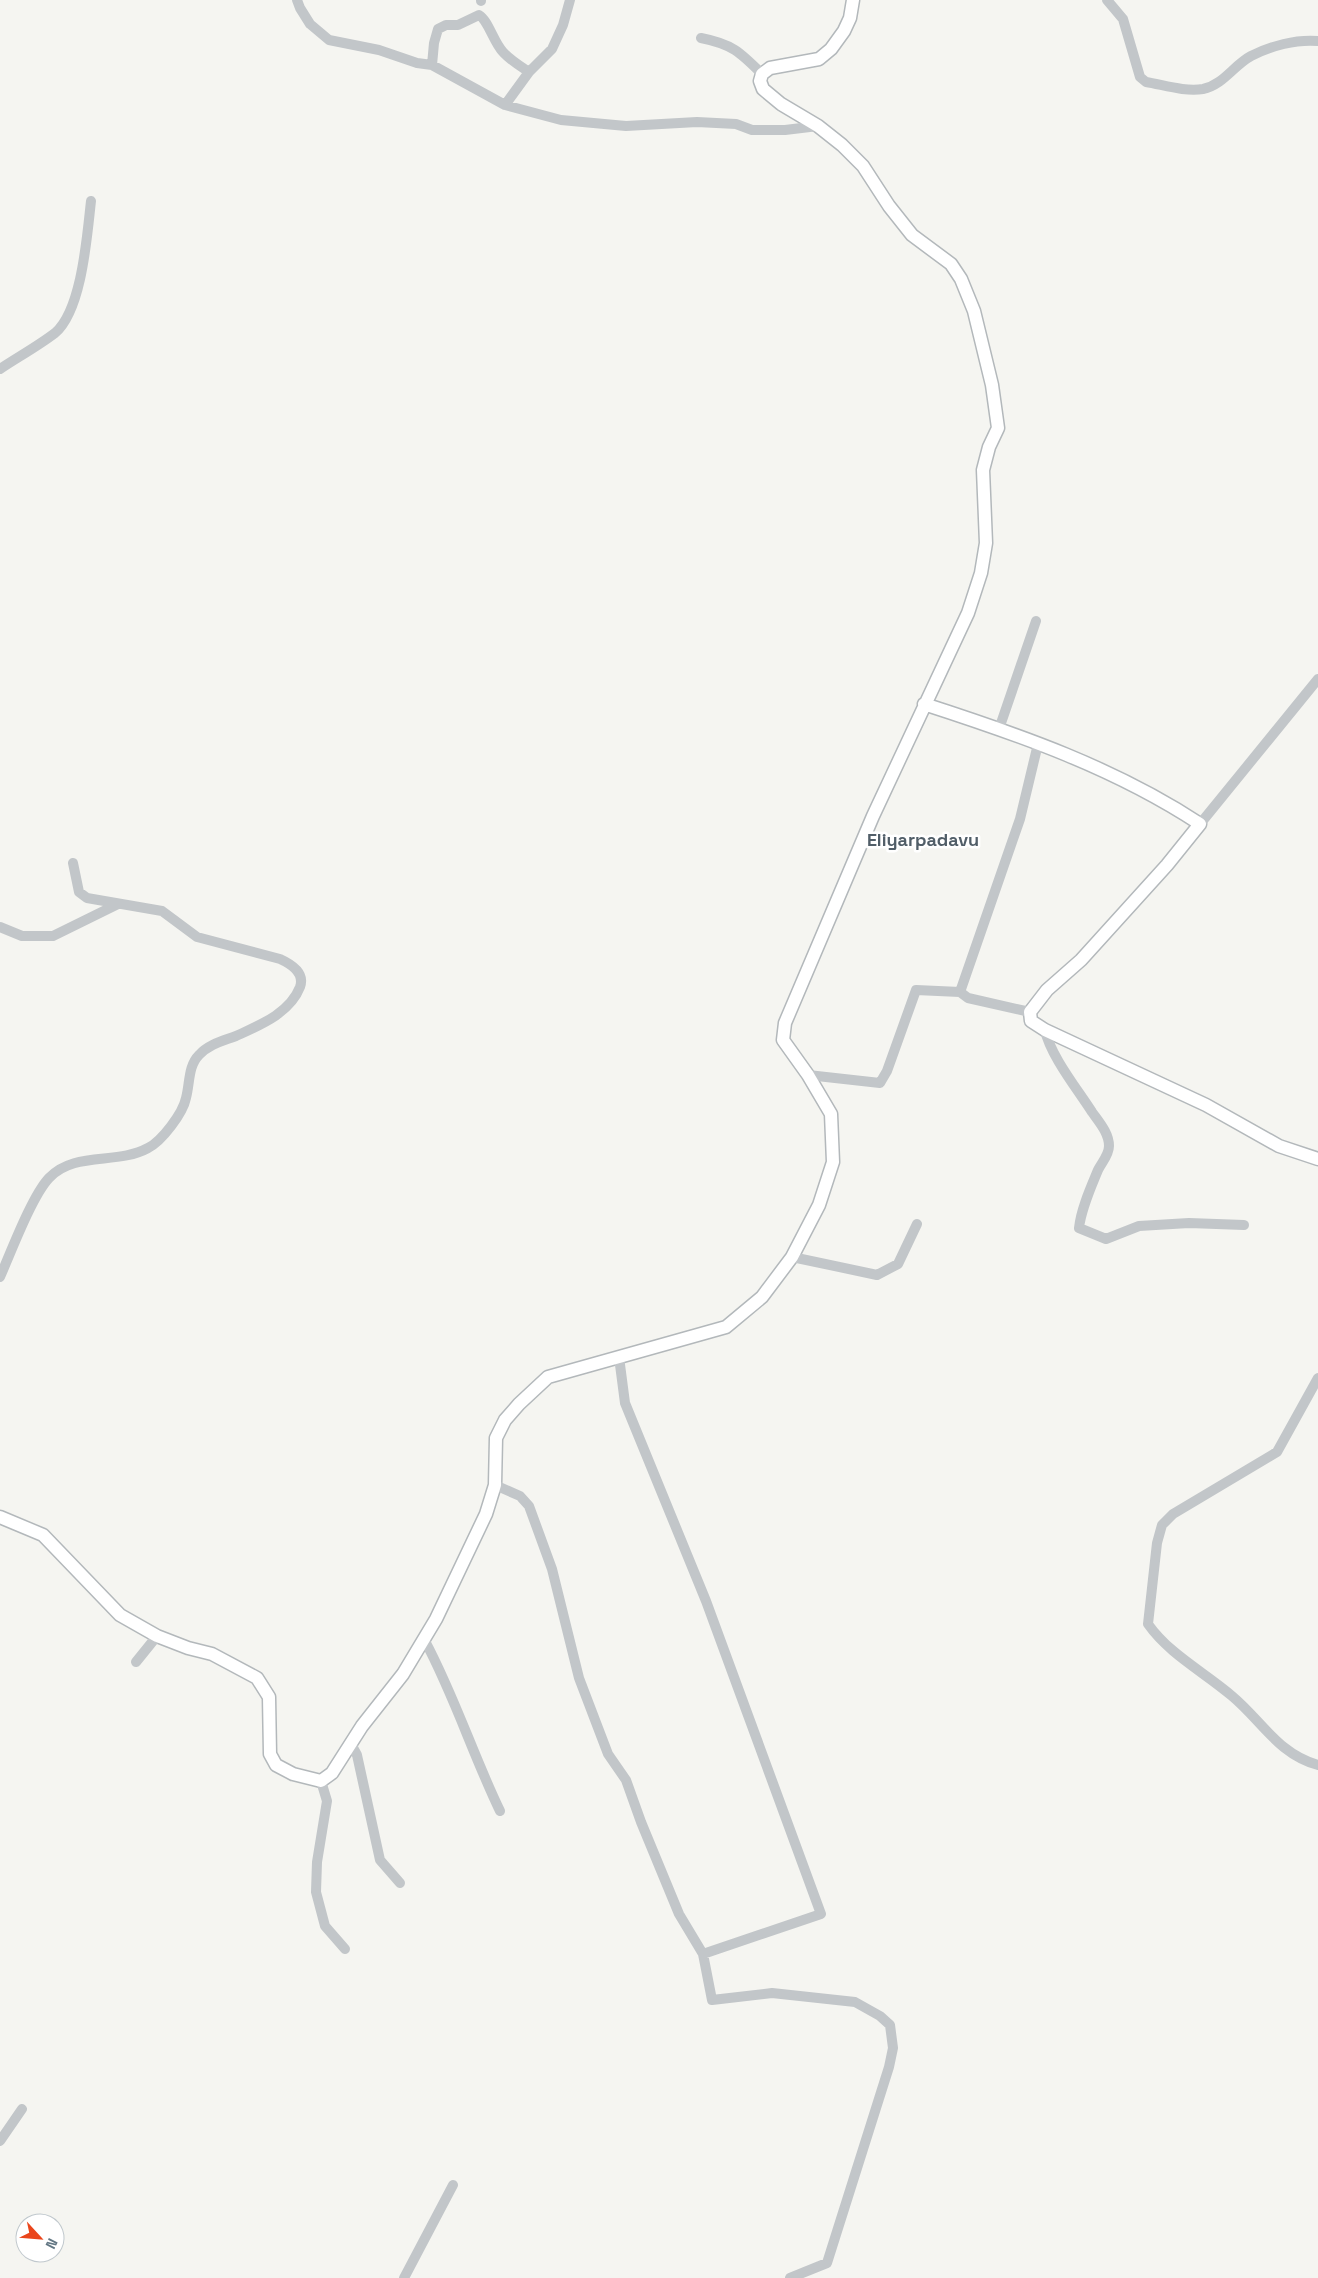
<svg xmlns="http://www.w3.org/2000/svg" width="1318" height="2278" viewBox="0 0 1318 2278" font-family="'Space Grotesk',sans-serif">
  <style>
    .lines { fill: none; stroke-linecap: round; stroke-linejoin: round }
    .major-casing { stroke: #b3b8bb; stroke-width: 15 }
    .minor { stroke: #c2c6c9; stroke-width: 10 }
    .major { stroke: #fff; stroke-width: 12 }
    .labels { text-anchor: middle; stroke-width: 5; stroke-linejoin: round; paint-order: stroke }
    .quarter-label { font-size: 18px; font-weight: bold; fill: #515e68; stroke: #fff }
  </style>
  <rect width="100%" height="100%" fill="#f5f5f1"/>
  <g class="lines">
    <defs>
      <path id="major" d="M924,704c96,31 191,64 276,120l-33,41 -86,95 -34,30 -17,22 1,9 14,9 161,75 73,41 39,13
        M0,1517l43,18 77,80 37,21 31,12 24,6 45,24 12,19 1,57 6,11 17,9 28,7 11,-8 30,-47 41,-52 33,-55 50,-105 9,-29 1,-47 9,-18 14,-16 29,-27 178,-50 36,-30 30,-40 27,-52 14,-43 -2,-48 -23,-39 -25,-35 2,-17 88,-207 95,-203 13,-40 5,-30 -3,-73 6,-23 9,-19 -6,-43 -18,-74 -13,-32 -10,-15 -39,-29 -23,-29 -26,-40 -21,-21 -24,-19 -37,-22 -18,-15 -3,-8 2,-7 8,-6 49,-9 12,-10 13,-18 6,-13 3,-18"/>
    </defs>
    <!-- major casing -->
    <use href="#major" class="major-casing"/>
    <!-- minor -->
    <path class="minor" d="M297,0l3,8 10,16 19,16 50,10 38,13 15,2 73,40 56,15 65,6 71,-4 39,2 16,6h33l33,-4
      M481,0v1
      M1107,0l16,19 17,58 6,5c18,3 39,10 57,7 20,-4 31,-24 48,-33 20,-10 45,-17 67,-15
      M701,38c31,6 39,14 61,36
      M432,65l2,-22 4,-14 8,-4h12l21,-10c9,5 15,28 24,37 7,8 17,14 26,20
      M505,105l24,-33 23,-23 11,-24 7,-25
      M0,369c18,-12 38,-23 55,-36 27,-23 32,-97 36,-132
      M999,729l37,-108
      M1200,824l118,-145
      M0,927l22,9h31l65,-32
      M960,992l60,-173 18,-75
      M1045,1030c5,25 33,60 47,82 7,10 17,21 17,34 0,9 -7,16 -11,24 -7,17 -17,39 -19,58l27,11 33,-13 50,-3 55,2
      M808,1075l72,8 7,-12 29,-81 44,2 8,6 62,14
      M792,1257l85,18 21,-11 19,-40
      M0,1277c11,-25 32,-81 49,-99 25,-27 68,-13 99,-30 14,-7 35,-35 38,-50 4,-15 2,-32 13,-43 10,-11 24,-14 37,-19 24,-11 54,-23 64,-49 5,-14 -9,-23 -20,-28l-83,-22 -35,-26 -75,-13 -8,-6 -6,-29
      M619,1357l6,46 81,198 115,313 -118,40 9,46 60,-7 83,9 25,14 10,9 3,23 -4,19 -62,196 -37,15
      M1318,1378l-41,74 -104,62 -11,11 -5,18 -9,81c21,30 56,48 84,72 30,25 46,58 86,69
      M495,1485l25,11 9,10 23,63 27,109 29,76 18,26 15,42 38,92 24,40
      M425,1641c29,54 48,114 75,170
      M136,1662l21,-26
      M351,1744l6,11 23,105 20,23
      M321,1781l6,20 -10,61 -1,30 9,34 20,23
      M0,2141l22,-32
      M404,2278l49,-93"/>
    <!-- major -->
    <use href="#major" class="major"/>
  </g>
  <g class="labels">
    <!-- quarter labels -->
    <g class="quarter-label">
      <text x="923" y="846">Eliyarpadavu</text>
    </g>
  </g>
  <!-- north arrow -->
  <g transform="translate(40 2238) rotate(116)"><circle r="24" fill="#ffffff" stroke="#c0c8cd"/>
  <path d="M0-4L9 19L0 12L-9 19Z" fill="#ea451b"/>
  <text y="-8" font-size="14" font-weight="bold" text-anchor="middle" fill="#627683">N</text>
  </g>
</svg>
